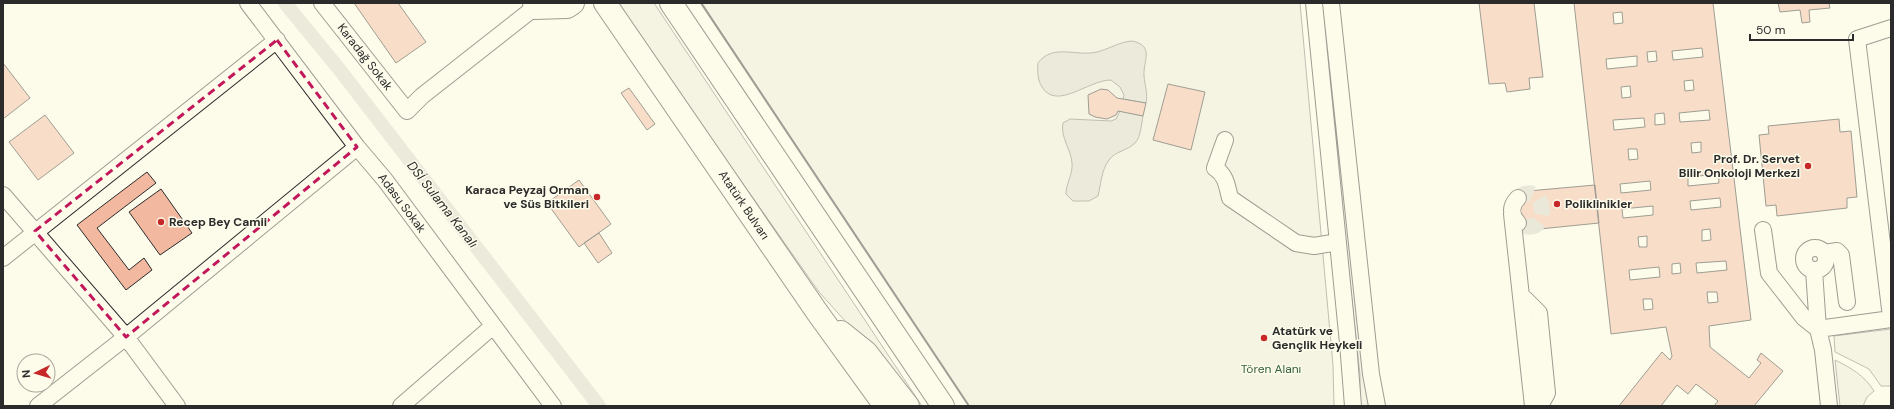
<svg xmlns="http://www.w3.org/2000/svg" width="1894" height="409" viewBox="0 0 1894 409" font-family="'DM Sans',sans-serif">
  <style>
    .green { fill: #ecebdb; stroke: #74746e }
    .water { fill: #d8d7c9; stroke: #74746e }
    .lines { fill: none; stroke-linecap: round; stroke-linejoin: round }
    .canal { stroke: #d8d7c9; stroke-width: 14 }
    .building { fill: #f2b8a0; stroke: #2b2b2b; fill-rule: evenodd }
    .minor-tunnel { stroke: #d3d1c4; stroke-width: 16; stroke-dasharray: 16 8; stroke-linecap: butt }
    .minor-casing { stroke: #2b2b2b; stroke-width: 18 }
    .highway-casing { stroke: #2b2b2b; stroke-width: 24 }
    .minor { stroke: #fdfbea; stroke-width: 16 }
    .highway { stroke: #fdfbea; stroke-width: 22 }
    .wall { stroke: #2b2b2b; stroke-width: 2 }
    .marked { fill: none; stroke: #c2185b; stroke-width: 3; stroke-dasharray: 8 5; stroke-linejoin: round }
    .poi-dot { fill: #c62828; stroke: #fdfbea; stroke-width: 1.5 }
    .labels { text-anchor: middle; stroke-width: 3; stroke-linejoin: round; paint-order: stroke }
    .street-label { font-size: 12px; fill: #2b2b2b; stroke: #fdfbea }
    .poi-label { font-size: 12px; font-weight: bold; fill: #2b2b2b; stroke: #fdfbea; text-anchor: start }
    .park-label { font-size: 12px; fill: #34623c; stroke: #fdfbea }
    .water-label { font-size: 13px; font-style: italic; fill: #2b2b2b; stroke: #fdfbea }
  </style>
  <rect width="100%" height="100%" fill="#fdfbea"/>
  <!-- green -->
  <path class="green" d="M616,3h38l268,403h-8l-39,-52 -56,-62z
    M702,3h598l33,362 1,41h-365z
    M1320,3h3l46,403h-9v-31z
    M1891,329v57h-10l-12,-17 -34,-17 -1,-16z
    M1835,360c16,8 29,15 39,31l-7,6 -4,9h-23z"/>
  <!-- water -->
  <path class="water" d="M1132,41c23,5 11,19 12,35 1,10 4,18 2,27l-23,-4 1,-4 -4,-8 -9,-7c-23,0 -54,31 -69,7 -4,-6 -5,-16 -4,-24 15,-20 38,-6 59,-11 12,-3 22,-10 35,-11z
    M1120,111l23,5c-2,9 -2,21 -8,27 -8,8 -20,8 -26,17 -8,11 -8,24 -11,36l-9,5h-16l-7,-7c0,-11 7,-19 6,-31 -1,-14 -12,-26 -9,-40l7,-4 41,2 5,-2z"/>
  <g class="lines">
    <!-- canal -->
    <path class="canal" d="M285,3l54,66 260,337"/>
  </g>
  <!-- building -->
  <path class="building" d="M354,3h44l28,39 -30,21z
    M1479,3h55l9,74 -14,1 1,11 -23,3 -2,-9 -16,1z
    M1574,3h139l38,317 -42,6 1,21 39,31 12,-15 -4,-3 4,-7 22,18 -29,35h-40l4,-5 -22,-17 -8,10 -11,-9 -16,21h-42l43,-54 8,8 2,-4 -6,-29 -55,7zM1622,12l1,11 -9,1 -1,-11zM1702,48l1,9 -30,3 -1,-9zM1656,51l1,10 -9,1 -1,-10zM1637,56v10l-30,3 -1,-10zM1693,80l1,10 -9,1 -1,-10zM1630,86l1,11 -9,1 -1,-11zM1709,110l1,10 -30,2 -1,-9zM1664,113l1,11 -10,1v-11zM1644,118l1,9 -31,3 -1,-10zM1701,142v10l-9,1 -1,-10zM1628,149h9l1,10 -9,1zM1718,174l1,9 -31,3v-9zM1650,181l1,9 -30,3 -1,-9zM1720,198l1,9 -30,3 -1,-9zM1653,206v9l-30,3 -1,-9zM1710,229l1,11 -9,1v-11zM1647,236v11h-8l-1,-10zM1726,261l1,9 -30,3 -1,-10zM1680,263l1,10 -9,1v-10zM1659,267l1,10 -30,3 -1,-10zM1707,292h10l1,10 -10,1zM1643,299h9l1,10 -9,1z
    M1778,3h51l1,5 -21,2 1,12 -8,1 -2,-13 -20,2z
    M3,63l27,35 -27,21z
    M1168,84l37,8 -14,58 -38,-10z
    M629,88l26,36 -8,6 -26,-37z
    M1101,89l7,1 9,8 29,5 -3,13 -25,-5 -2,4 -9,4 -12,-2 -6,-3 -1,-19z
    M45,115l29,38 -36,27 -29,-38z
    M1839,119l1,13 11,-1 6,66 -10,1v10l-70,8 -1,-11 -10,1 -7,-71 10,-1 -1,-8z
    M147,172l9,11 -59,45 32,42 15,-12 8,12 -26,20 -49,-65z
    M579,180l32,44 -32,23 -32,-44z
    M1595,185l4,38 -79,8 -3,-39z
    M161,189l31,44 -32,22 -31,-43z
    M599,233l13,20 -14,10 -14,-20z"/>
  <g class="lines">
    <!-- minor-tunnel -->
    <path class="minor-tunnel" d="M1518,198c28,-22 35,42 2,26"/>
    <defs>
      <path id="minor" d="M248,3l109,144 28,33 168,226
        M322,3l85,108 15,-15 112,-88 -3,-5
        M1314,3l34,340 5,63
        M1331,3l40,371 6,32
        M1891,28l-34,11 34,278
        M1225,140l-10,28c11,7 12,18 15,30l66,45 18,3 24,-4
        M3,195l123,142 51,69
        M1518,198c-8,8 -8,17 0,25
        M1512,214l21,192
        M1763,230l6,43 35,45 14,11
        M1804 259a11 11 0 1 1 22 0a11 11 0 1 1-22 0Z
        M1824,253l13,-2 4,4 6,47
        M3,258l274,-218
        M1814,270l4,59
        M1525,299l14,14 8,80 -7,13
        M38,406l88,-69 231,-190
        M401,406l92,-80
        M1829,406l-6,-56 -5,-21 73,-10"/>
      <path id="highway" d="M605,3l212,309 68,94
        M671,3l272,403
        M534,8l33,-1 6,-4
        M841,332l25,20 42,54"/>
    </defs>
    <!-- minor casing -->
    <use href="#minor" class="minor-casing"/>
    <!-- highway casing -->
    <use href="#highway" class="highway-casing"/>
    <!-- minor -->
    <use href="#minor" class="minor"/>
    <!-- highway -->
    <use href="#highway" class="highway"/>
    <!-- wall -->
    <path class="wall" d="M701,3l268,403"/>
  </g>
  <!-- marked area -->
  <path d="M0 0H1894V409H0ZM277,40l80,107 -231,190 -91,-106z" fill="#fdfbea" fill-opacity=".55" fill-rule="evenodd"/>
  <path class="marked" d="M277,40l80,107 -231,190 -91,-106z"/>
  <!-- markers -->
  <g class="poi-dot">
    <circle cx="1808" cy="166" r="4"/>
    <circle cx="597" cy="197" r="4"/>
    <circle cx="1557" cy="204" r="4"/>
    <circle cx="161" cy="222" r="4"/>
    <circle cx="1264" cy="338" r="4"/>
  </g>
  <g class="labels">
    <!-- street labels -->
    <g class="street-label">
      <text transform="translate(365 57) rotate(52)" y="4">Karadağ Sokak</text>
      <text transform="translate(402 203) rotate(53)" y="4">Adasu Sokak</text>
      <text transform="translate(744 205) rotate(56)" y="4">Atatürk Bulvarı</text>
    </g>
    <!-- poi labels -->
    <g class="poi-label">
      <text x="1800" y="163" text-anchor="end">Prof. Dr. Servet<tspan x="1800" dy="14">Bilir Onkoloji Merkezi</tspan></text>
      <text x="589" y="194" text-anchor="end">Karaca Peyzaj Orman<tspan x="589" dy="14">ve Süs Bitkileri</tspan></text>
      <text x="1565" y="208">Poliklinikler</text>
      <text x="169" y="226">Recep Bey Camii</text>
      <text x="1272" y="335">Atatürk ve<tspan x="1272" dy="14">Gençlik Heykeli</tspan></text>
    </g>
    <!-- park labels -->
    <g class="park-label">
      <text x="1271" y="373">Tören Alanı</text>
    </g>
    <!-- water labels -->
    <g class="water-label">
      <text transform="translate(443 204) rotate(52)" y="5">DSİ Sulama Kanalı</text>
    </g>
  </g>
  <!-- border -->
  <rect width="1894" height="409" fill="none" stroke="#2b2b2b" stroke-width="8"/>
  <!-- north arrow -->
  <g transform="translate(36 373) rotate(265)"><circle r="19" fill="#fdfbea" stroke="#a9a89e"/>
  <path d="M0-3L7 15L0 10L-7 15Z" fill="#c62828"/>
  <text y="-6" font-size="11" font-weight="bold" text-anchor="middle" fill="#2b2b2b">N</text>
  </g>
  <!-- scale -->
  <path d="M1750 34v6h103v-6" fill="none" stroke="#2b2b2b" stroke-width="2"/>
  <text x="1756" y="34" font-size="12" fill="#2b2b2b" stroke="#fdfbea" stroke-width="3" paint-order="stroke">50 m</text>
</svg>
